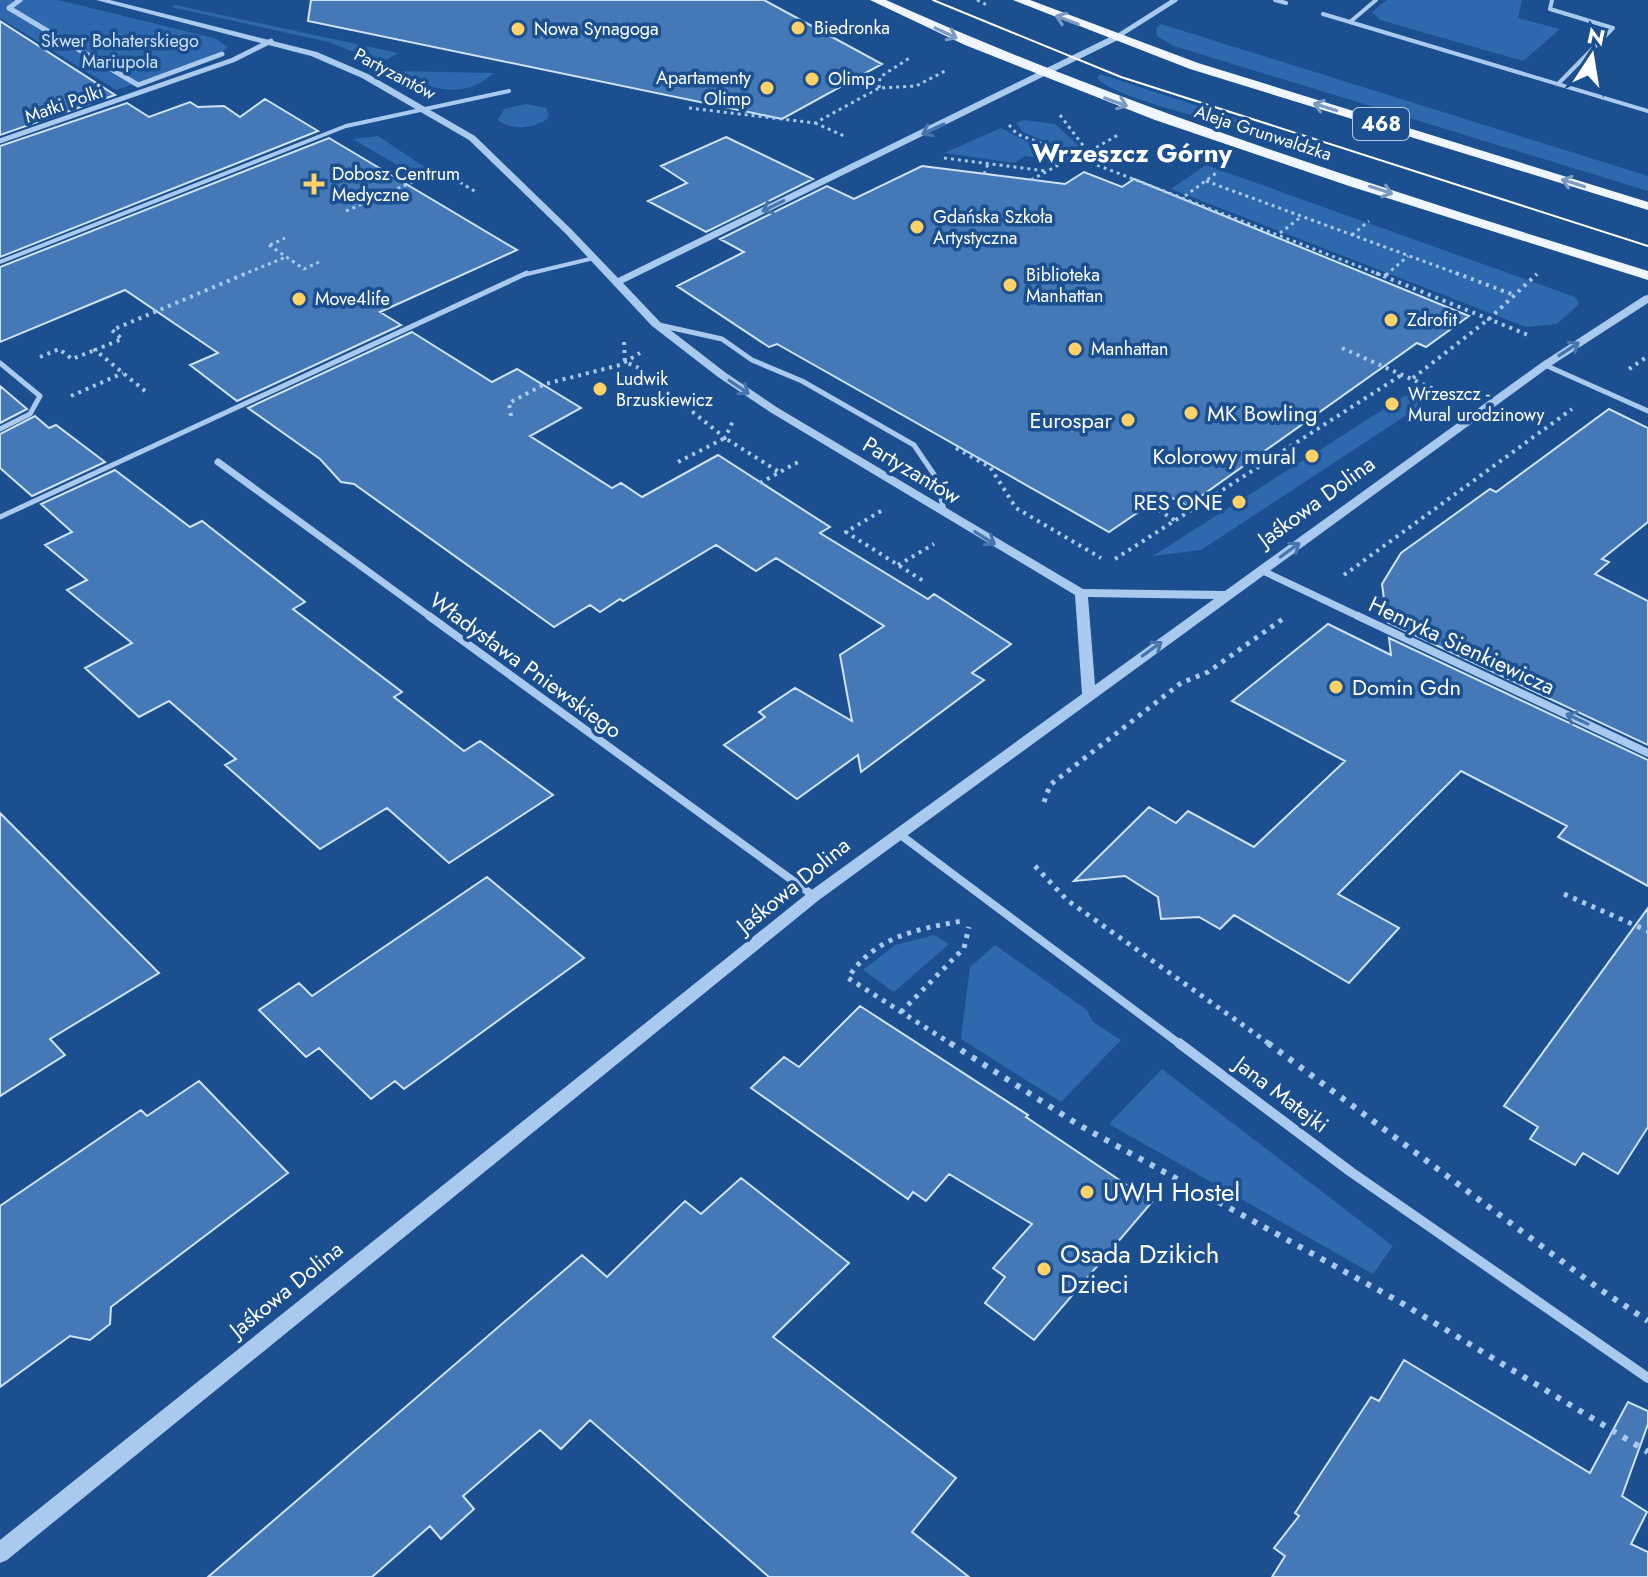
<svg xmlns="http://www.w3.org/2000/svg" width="1648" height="1577" viewBox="0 0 1648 1577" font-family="Jost,sans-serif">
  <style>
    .green { fill: #2e69ad }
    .building { fill: #4478b7; stroke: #cfe3fa; stroke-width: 2 }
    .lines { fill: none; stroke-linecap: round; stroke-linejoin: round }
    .path-far3 { stroke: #a9c9ee; stroke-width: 3; stroke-dasharray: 3 4; stroke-linecap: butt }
    .path-far2 { stroke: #a9c9ee; stroke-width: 4; stroke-dasharray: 3 5; stroke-linecap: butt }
    .path-far1 { stroke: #a9c9ee; stroke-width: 5; stroke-dasharray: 4 6; stroke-linecap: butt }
    .path { stroke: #a9c9ee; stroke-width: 6; stroke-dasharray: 5 8; stroke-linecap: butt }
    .service-far1 { stroke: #a9c9ee; stroke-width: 4 }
    .service { stroke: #a9c9ee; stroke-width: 5 }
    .pedestrian { stroke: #a9c9ee; stroke-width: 5 }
    .minor-far3 { stroke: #a9c9ee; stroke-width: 5 }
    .minor-far2 { stroke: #a9c9ee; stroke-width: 7 }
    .minor-far1 { stroke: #a9c9ee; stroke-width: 8 }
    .minor { stroke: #a9c9ee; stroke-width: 10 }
    .tertiary { fill: #a9c9ee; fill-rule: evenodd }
    .primary { fill: #f0f6ff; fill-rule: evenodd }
    .tram { stroke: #fff; stroke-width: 2 }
    .oneway { stroke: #7b9ac1 }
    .oneway2 { stroke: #4674ac }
    .poi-dot { fill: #ffd166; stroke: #1b4f8f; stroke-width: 3 }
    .labels { text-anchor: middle; stroke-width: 7; stroke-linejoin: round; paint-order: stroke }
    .far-poi-label { font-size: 18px; fill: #fff; stroke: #1b4f8f; text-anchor: start }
    .far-park-label { font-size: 18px; fill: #cfe3fa; stroke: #1b4f8f }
    .far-street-label { font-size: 18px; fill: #fff; stroke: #1b4f8f }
    .shield { fill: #1b4f8f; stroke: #bbcadd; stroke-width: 2 }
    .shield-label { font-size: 20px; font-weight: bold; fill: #fff }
    .poi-label { font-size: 22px; fill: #fff; stroke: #1b4f8f; text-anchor: end }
    .street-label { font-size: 22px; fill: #fff; stroke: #1b4f8f }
    .far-district-label { font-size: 26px; font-weight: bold; fill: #fff; stroke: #1b4f8f }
    .near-poi-label { font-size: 26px; fill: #fff; stroke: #1b4f8f; text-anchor: start }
  </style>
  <rect width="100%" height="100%" fill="#1b4f8f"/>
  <!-- green -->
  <path class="green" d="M0,0h58l156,38 14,9 -8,6 -104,37 -116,-72z
    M1387,0h135l-4,18 42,11 -37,32 -143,-41 -8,-8z
    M175,5l223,48 -17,10 -52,-21 -158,-35z
    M1161,24l487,152v15l-474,-145 -17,-10 -1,-8z
    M394,71l100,2c-33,29 -66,15 -100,-2z
    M1100,74l193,63 -3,3c-34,-9 -177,-40 -193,-62z
    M526,104l20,4 3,6 -2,5c-15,10 -34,12 -49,1l6,-11z
    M1024,120l31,4 26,24 -10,5 -48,-21 -7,-9z
    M1001,128l29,15 8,15 -13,-2 -11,7 -70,-10z
    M378,136l48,32 -14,6 -59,-35z
    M1206,165l369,132 4,7 -22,20 -31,3 -355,-138z
    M1406,395l16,10 -221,145 -48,6z
    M934,935l15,9 -55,48 -31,-22 32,-25z
    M995,945l92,65 6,12 28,18 -60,62 -100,-63 9,-72z
    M1162,1069l231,177 -20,28 -264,-150z"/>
  <!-- building -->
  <path class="building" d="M311,0h453l118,64 -100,55 -474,-98z
    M0,21l115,74 -115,40z
    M265,99l53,32 -318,126v-111l127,-43 22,14 41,-15 8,5 26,-1 16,11z
    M726,137l87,42 -107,53 -58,-31 39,-18 -26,-17z
    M329,138l188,112 -137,62 21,13 -164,76 -47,-36 28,-12 -93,-63 -125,52v-75z
    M922,166l143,18 19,-12 38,15 12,-8 335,137 -43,31 -9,-4 -230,163 -22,-12 -56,38 -332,-188 -8,3 -92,-61 67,-34 -24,-13 107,-53 27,13z
    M412,332l80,50 25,-13 64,39 -51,28 82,52 9,-5 21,14 76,-42 112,72 -10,6 108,66 6,-5 77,50 -39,29 12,7 -123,92 -3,-17 -61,44 -73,-54 41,-28 -6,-5 36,-24 57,33 -12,-66 44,-29 -108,-68 -20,13 -40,-26 -93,56 -3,-2 -20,13 -10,-7 -36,22 -200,-143 -13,-2 -21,-23 -72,-51z
    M0,386l27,23 -27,14z
    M1609,409l39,19v94l-46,37 7,3 -14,12 53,27v144l-261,-123 -5,-38 19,-31 89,-64 6,3z
    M35,416l14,12 7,-3 49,37 -73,34 -32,-28v-34z
    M115,470l75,57 12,-6 103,81 -12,7 109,83 -8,5 70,54 16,-10 73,54 -104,68 -62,-55 -67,41 -95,-84 11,-6 -67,-58 -30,16 -54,-49 47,-25 -65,-53 20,-10 -42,-35 27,-13 -31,-28z
    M1328,624l63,31 -2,-17 259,122v126l-90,-49 9,-11 -106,-55 -123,123 61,34 -50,55 -115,-68 -14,14 -21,-12 -38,2 -3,-22 -33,-21 -51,5 75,-74 27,16 12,-12 66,36 91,-86 -113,-60z
    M0,813l159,160 -109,66 15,16 -65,41z
    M487,877l97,81 -180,131 -9,-8 -24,18 -52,-51 -13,9 -47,-47 40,-27 13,13z
    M1648,908v219l-30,47 -35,-21 -8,12 -45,-26 8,-12 -34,-21z
    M860,1006l168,109 -2,2 126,85 -118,138 -49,-37 20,-26 -12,-9 39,-44 -83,-50 -23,27 -13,-9 -5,7 -157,-111 33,-31 15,10z
    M199,1081l89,92 -177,134 -1,17 -20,16 -20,-4 -70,51v-181l141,-96 6,6z
    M741,1178l108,85 -76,74 183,141 -44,54 57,45h-200l-179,-157 -29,29 -21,-19 -77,66 11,13 -33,30 -11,-13 -58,51h-164l374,-322 25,22 78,-76 16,13z
    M1404,1360l186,113 38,-71 20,9v13l-26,72 25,16 -16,32 17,8v25h-376l13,-21 -11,-8 25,-32 -4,-3 76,-116 8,4z"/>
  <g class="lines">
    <!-- path-far3 -->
    <path class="path-far3" d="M977,0l10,5
      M879,88l1,-11 31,-20
      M689,108l126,15 64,-35 37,-2 29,-15
      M1060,115l28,37
      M815,123l29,13
      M1009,125l8,9 364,141
      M1037,142l18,22
      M944,158l102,13
      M1078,158l40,-23
      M984,174l4,-10
      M1031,180l42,-23
      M1206,181l255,94
      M1185,196l34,-25
      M346,211l94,-41 36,22
      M1280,233l21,-16
      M1352,235l17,-14
      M269,245l35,24 15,-7
      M270,245l15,-7
      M242,275l44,-18
      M1386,275l22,-19"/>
    <!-- path-far2 -->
    <path class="path-far2" d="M1376,273l152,62
      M1456,273l58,22
      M1385,276l3,-3
      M624,342l1,20 12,5 88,71 8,-17
      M1342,348l105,47
      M40,357l19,-8 13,10 23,-9
      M1629,369l19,-13
      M1413,378l76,-59 48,-45
      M145,391l-50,-41 27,-11 -10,-9 135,-57
      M71,396l52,-23
      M511,416l-2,-13 36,-19 75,-19 20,-12
      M956,448l34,19 26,41 85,50
      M678,462l47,-24 54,34
      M760,483l38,-21
      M1138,497l38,24
      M881,511l-35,21 79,50
      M1115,559l288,-185
      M898,565l36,-21
      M1344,575l228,-166"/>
    <!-- path-far1 -->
    <path class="path-far1" d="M1044,802l6,-17 131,-102 27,-11 76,-54
      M1035,866l32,34 204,145
      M1564,894l84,37
      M901,1012l63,-64 5,-21
      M953,1045l-105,-67c26,-41 69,-49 114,-57"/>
    <!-- path -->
    <path class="path" d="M950,1043l129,82 321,177 248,150
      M1268,1043l330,245 50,33"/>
    <!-- service-far1 -->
    <path class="service-far1" d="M1275,0l11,3
      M1552,0l-2,9 63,19 -55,56
      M1323,14l325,97
      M1350,22l26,-22
      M0,262l346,-136 163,-35
      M523,275l71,-17"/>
    <!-- service -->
    <path class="service" d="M659,325l63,14 30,21 50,21 112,64 21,31 9,34
      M0,363l40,33 -10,18 -30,15
      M1545,365l103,46
      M0,517l527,-244"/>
    <!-- pedestrian -->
    <path class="pedestrian" d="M20,0l-11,8 129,77 84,-31"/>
    <!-- minor-far3 -->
    <path class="minor-far3" d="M1115,38l60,-38
      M0,141l233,-81 38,-19"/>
    <!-- minor-far2 -->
    <path class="minor-far2" d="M218,462l214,156
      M1261,570l101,48"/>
    <!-- minor-far1 -->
    <path class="minor-far1" d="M429,616l385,280
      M1358,616l290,137
      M898,833l283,212"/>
    <!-- minor -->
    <path class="minor" d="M1179,1043l172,129 297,206"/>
    <!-- tertiary -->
    <path class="tertiary" d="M96,0h14l207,52 51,22 107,62 97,94 46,48 494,-242h6v4l-495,243 37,39 66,51 52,35 305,181 142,2 316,-228 103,-67 4,-1v8l-99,64 -730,533 -812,660 -7,3v-23l809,-648 273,-198 -7,-99 -305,-183 -52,-35 -66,-51 -86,-92 -97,-94 -107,-62 -51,-22zM1088,597l126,2 -119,86z"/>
    <!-- primary -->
    <path class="primary" d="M870,0h16c247,111 504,191 762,271v9l-299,-94 -194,-66 -190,-75z
      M1013,0h17l168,63 450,139v8l-458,-141z"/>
    <!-- tram -->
    <path class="tram" d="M933,0l188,77 527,169"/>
  </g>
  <!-- one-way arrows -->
  <defs><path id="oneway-shaft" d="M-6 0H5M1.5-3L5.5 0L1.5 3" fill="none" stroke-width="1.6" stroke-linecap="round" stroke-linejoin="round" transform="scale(2)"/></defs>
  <g class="oneway">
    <use href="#oneway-shaft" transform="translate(1067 20) rotate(-159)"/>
    <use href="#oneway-shaft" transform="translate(946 33) rotate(25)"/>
    <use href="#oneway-shaft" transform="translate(1116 102) rotate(20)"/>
    <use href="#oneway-shaft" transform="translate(1325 107) rotate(-163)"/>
    <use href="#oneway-shaft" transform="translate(1573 183) rotate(-163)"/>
    <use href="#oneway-shaft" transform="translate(1381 190) rotate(18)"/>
  </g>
  <g class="oneway2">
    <use href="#oneway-shaft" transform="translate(933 129) rotate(155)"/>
    <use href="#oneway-shaft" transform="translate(773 206) rotate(153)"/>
    <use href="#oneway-shaft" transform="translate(1569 349) rotate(-33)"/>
    <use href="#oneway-shaft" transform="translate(739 387) rotate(34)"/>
    <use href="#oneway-shaft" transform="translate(985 538) rotate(32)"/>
    <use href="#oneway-shaft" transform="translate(1290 550) rotate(-36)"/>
    <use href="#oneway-shaft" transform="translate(1152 649) rotate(-36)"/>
    <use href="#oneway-shaft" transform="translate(1577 719) rotate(-155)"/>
  </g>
  <!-- markers -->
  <g class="poi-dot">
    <circle cx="798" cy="28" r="8"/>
    <circle cx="518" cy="29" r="8"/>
    <circle cx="812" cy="79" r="8"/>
    <circle cx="767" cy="88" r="8"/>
    <path d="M310 172h8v8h8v8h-8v8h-8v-8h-8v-8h8z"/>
    <circle cx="917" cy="227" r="8"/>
    <circle cx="1010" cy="285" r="8"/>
    <circle cx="299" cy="299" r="8"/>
    <circle cx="1391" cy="320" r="8"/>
    <circle cx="1075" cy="349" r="8"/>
    <circle cx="600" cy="389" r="8"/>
    <circle cx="1392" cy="404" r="8"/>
    <circle cx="1191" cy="413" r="8"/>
    <circle cx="1128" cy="420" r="8"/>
    <circle cx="1312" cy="456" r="8"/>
    <circle cx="1239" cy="502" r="8"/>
    <circle cx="1336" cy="687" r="8"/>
    <circle cx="1087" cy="1192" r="8"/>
    <circle cx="1044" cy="1269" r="8"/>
  </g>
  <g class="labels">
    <!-- far-poi labels -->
    <g class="far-poi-label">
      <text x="814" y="34">Biedronka</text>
      <text x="534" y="35">Nowa Synagoga</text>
      <text x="751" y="84" text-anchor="end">Apartamenty<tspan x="751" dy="21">Olimp</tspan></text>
      <text x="828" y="85">Olimp</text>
      <text x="332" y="180">Dobosz Centrum<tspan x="332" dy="21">Medyczne</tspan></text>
      <text x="933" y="223">Gdańska Szkoła<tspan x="933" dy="21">Artystyczna</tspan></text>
      <text x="1026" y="281">Biblioteka<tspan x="1026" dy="21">Manhattan</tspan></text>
      <text x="315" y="305">Move4life</text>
      <text x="1407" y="326">Zdrofit</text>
      <text x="1091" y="355">Manhattan</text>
      <text x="616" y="385">Ludwik<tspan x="616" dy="21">Brzuskiewicz</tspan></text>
      <text x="1408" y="400">Wrzeszcz -<tspan x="1408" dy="21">Mural urodzinowy</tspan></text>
    </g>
    <!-- far-park labels -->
    <g class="far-park-label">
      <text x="120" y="47">Skwer Bohaterskiego<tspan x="120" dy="21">Mariupola</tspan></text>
    </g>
    <!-- far-street labels -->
    <g class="far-street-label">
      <text transform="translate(395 74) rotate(28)" y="6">Partyzantów</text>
      <text transform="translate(64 104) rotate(-19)" y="6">Matki Polki</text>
      <text transform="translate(1263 133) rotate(18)" y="6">Aleja Grunwaldzka</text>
    </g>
    <!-- shield labels -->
    <rect class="shield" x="1353" y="108" width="56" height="32" rx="6"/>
    <g class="shield-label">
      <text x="1381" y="131">468</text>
    </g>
    <!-- poi labels -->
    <g class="poi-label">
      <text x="1207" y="421" text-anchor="start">MK Bowling</text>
      <text x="1112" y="428">Eurospar</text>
      <text x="1296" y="464">Kolorowy mural</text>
      <text x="1223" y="510">RES ONE</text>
      <text x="1352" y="695" text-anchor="start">Domin Gdn</text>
    </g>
    <!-- street labels -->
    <g class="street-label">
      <text transform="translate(912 470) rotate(31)" y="8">Partyzantów</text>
      <text transform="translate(1316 501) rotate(-36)" y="8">Jaśkowa Dolina</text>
      <text transform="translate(1462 645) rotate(25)" y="8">Henryka Sienkiewicza</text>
      <text transform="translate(526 665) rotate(36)" y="8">Władysława Pniewskiego</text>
      <text transform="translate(793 885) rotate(-39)" y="8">Jaśkowa Dolina</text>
      <text transform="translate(1282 1094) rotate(37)" y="8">Jana Matejki</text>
      <text transform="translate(286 1289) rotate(-39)" y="8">Jaśkowa Dolina</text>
    </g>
    <!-- far-district labels -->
    <g class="far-district-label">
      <text x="1132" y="162">Wrzeszcz Górny</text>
    </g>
    <!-- near-poi labels -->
    <g class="near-poi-label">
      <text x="1103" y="1201">UWH Hostel</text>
      <text x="1060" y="1263">Osada Dzikich<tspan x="1060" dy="30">Dzieci</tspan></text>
    </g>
  </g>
  <!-- north arrow -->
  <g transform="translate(1592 56) rotate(12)" stroke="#1b4f8f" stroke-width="6" paint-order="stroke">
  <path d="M0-6L14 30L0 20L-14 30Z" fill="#ffffff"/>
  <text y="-12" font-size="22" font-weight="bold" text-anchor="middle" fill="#ffffff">N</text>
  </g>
</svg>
